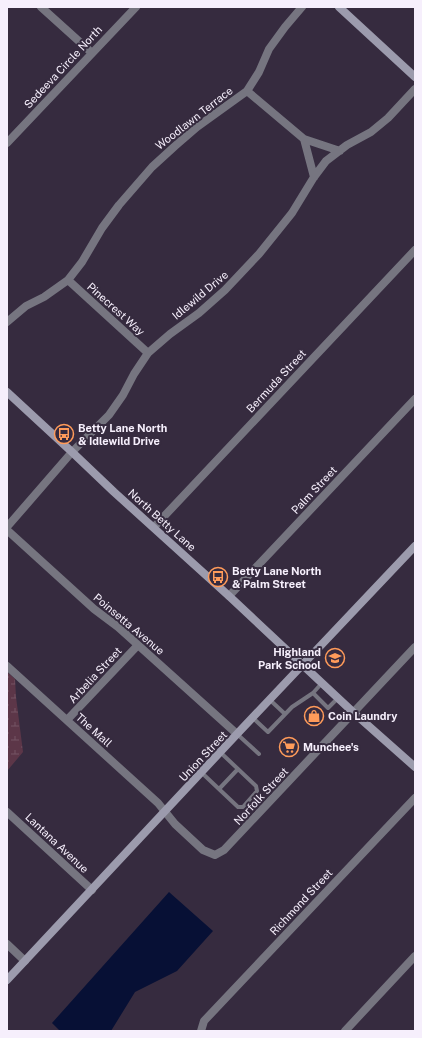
<svg xmlns="http://www.w3.org/2000/svg" width="422" height="1038" viewBox="0 0 422 1038" font-family="'Public Sans',sans-serif">
  <style>
    .wetland { fill: url(#wetland-marsh) }
    .water { fill: #071035 }
    .lines { fill: none; stroke-linecap: round; stroke-linejoin: round }
    .lane { stroke: #767580; stroke-width: 4 }
    .street { stroke: #767580; stroke-width: 8 }
    .secondary { stroke: #9c9bad; stroke-width: 8 }
    .labels { text-anchor: middle; stroke-width: 4; stroke-linejoin: round; paint-order: stroke }
    .street-label { font-size: 11px; fill: #f6effc; stroke: #362b3f }
    .poi-label { font-size: 11px; font-weight: bold; fill: #f6effc; stroke: #362b3f; text-anchor: start }
  </style>
  <defs>
    <pattern id="wetland-marsh" width="20" height="14" patternUnits="userSpaceOnUse"><rect width="20" height="14" fill="#5c3648"/><path d="M1 5h8M5 5V1M11 12h8M15 12V8" fill="none" stroke="#745363"/></pattern>
  </defs>
  <rect width="100%" height="100%" fill="#362b3f"/>
  <!-- wetland -->
  <path class="wetland" d="M7,672l8,7 1,18 7,55 -16,19z"/>
  <!-- water -->
  <path class="water" d="M169,892l44,39 -36,40 -42,21 -24,39h-51l-8,-8z"/>
  <g class="lines">
    <!-- lane -->
    <path class="lane" d="M313,693l9,-10
      M270,700l15,14
      M253,718l15,14 24,-25 21,-14 15,15 10,-10
      M237,734l22,20
      M202,773l36,34h5l14,-16 -1,-5 -36,-34
      M219,789l19,-20"/>
    <!-- street -->
    <path class="street" d="M41,7l51,46
      M247,91l57,48 36,12
      M304,139l10,38
      M7,143l129,-136
      M68,280l80,73
      M7,322l19,-16 18,-9 24,-17 14,-18 20,-34 17,-23 33,-38 23,-21 22,-19 50,-36 12,-19 10,-23 16,-22 17,-20
      M7,527l65,-75 37,-37 14,-20 11,-21 14,-21 22,-19 29,-21 26,-23 34,-36 33,-41 22,-36 12,-16 21,-16 24,-13 17,-14 27,-29
      M154,527l261,-277
      M7,530l87,79 24,18 119,107
      M229,596l186,-197
      M7,666l151,137 17,21 28,26 12,5 9,-5 191,-203
      M67,720l71,-75
      M7,812l85,78
      M7,944l18,17
      M201,1031l3,-10 211,-223
      M345,1031l70,-75"/>
    <!-- secondary -->
    <path class="secondary" d="M339,7l76,70
      M7,392l65,60 42,40 115,104 125,117 61,54
      M7,980l230,-246 178,-188"/>
  </g>
  <!-- icons -->
  <defs>
    <symbol id="bus-ring" viewBox="-11 -11 22 22"><circle r="9.5" fill="#362b3f" stroke="#ff9b5a" stroke-width="1.5"/><path d="M-5-6H5V4H4V6H2V4H-2V6H-4V4H-5ZM-3.5-4V0h7V-4ZM-3.5 1.2v1.5H-2V1.2ZM2 1.2v1.5H3.5V1.2Z" fill="#ff9b5a"/></symbol>
    <symbol id="school-ring" viewBox="-11 -11 22 22"><circle r="9.5" fill="#362b3f" stroke="#ff9b5a" stroke-width="1.5"/><path d="M0-5L7-2L0 1L-7-2ZM-4 1L0 2.5L4 1V4Q0 6-4 4Z" fill="#ff9b5a"/></symbol>
    <symbol id="shop-ring" viewBox="-11 -11 22 22"><circle r="9.5" fill="#362b3f" stroke="#ff9b5a" stroke-width="1.5"/><path d="M-5-2.5h2.3a2.7 3.5 0 0 1 5.4 0H5L5.5 6h-11ZM-1.5-2.5h3a1.5 2.3 0 0 0-3 0Z" fill="#ff9b5a"/></symbol>
    <symbol id="supermarket-ring" viewBox="-11 -11 22 22"><circle r="9.5" fill="#362b3f" stroke="#ff9b5a" stroke-width="1.5"/><path d="M-6-5.5h2.5l.6 2H6L4.5 2H-2.5L-4.4-4H-6ZM-1.5 3.2a1.3 1.3 0 1 0 .1 0ZM3 3.2a1.3 1.3 0 1 0 .1 0Z" fill="#ff9b5a"/></symbol>
  </defs>
  <g fill-rule="evenodd">
    <use href="#bus-ring" x="53" y="423" width="22" height="22"/>
    <use href="#bus-ring" x="207" y="566" width="22" height="22"/>
    <use href="#school-ring" x="324" y="647" width="22" height="22"/>
    <use href="#shop-ring" x="303" y="705" width="22" height="22"/>
    <use href="#supermarket-ring" x="278" y="736" width="22" height="22"/>
  </g>
  <g class="labels">
    <!-- street labels -->
    <g class="street-label">
      <text transform="translate(63 67) rotate(-47)" y="4">Sedeeva Circle North</text>
      <text transform="translate(194 118) rotate(-38)" y="4">Woodlawn Terrace</text>
      <text transform="translate(200 295) rotate(-40)" y="4">Idlewild Drive</text>
      <text transform="translate(116 309) rotate(42)" y="4">Pinecrest Way</text>
      <text transform="translate(276 381) rotate(-47)" y="4">Bermuda Street</text>
      <text transform="translate(314 490) rotate(-47)" y="4">Palm Street</text>
      <text transform="translate(162 520) rotate(42)" y="4">North Betty Lane</text>
      <text transform="translate(129 624) rotate(40)" y="4">Poinsetta Avenue</text>
      <text transform="translate(95 675) rotate(-47)" y="4">Arbelia Street</text>
      <text transform="translate(94 730) rotate(42)" y="4">The Mall</text>
      <text transform="translate(203 756) rotate(-47)" y="4">Union Street</text>
      <text transform="translate(261 796) rotate(-47)" y="4">Norfolk Street</text>
      <text transform="translate(57 843) rotate(43)" y="4">Lantana Avenue</text>
      <text transform="translate(301 902) rotate(-47)" y="4">Richmond Street</text>
    </g>
    <!-- poi labels -->
    <g class="poi-label">
      <text x="78" y="432">Betty Lane North<tspan x="78" dy="13">&amp; Idlewild Drive</tspan></text>
      <text x="232" y="575">Betty Lane North<tspan x="232" dy="13">&amp; Palm Street</tspan></text>
      <text x="321" y="656" text-anchor="end">Highland<tspan x="321" dy="13">Park School</tspan></text>
      <text x="328" y="720">Coin Laundry</text>
      <text x="303" y="751">Munchee's</text>
    </g>
  </g>
  <!-- border -->
  <rect width="422" height="1038" fill="none" stroke="#f6effc" stroke-width="16"/>
</svg>
